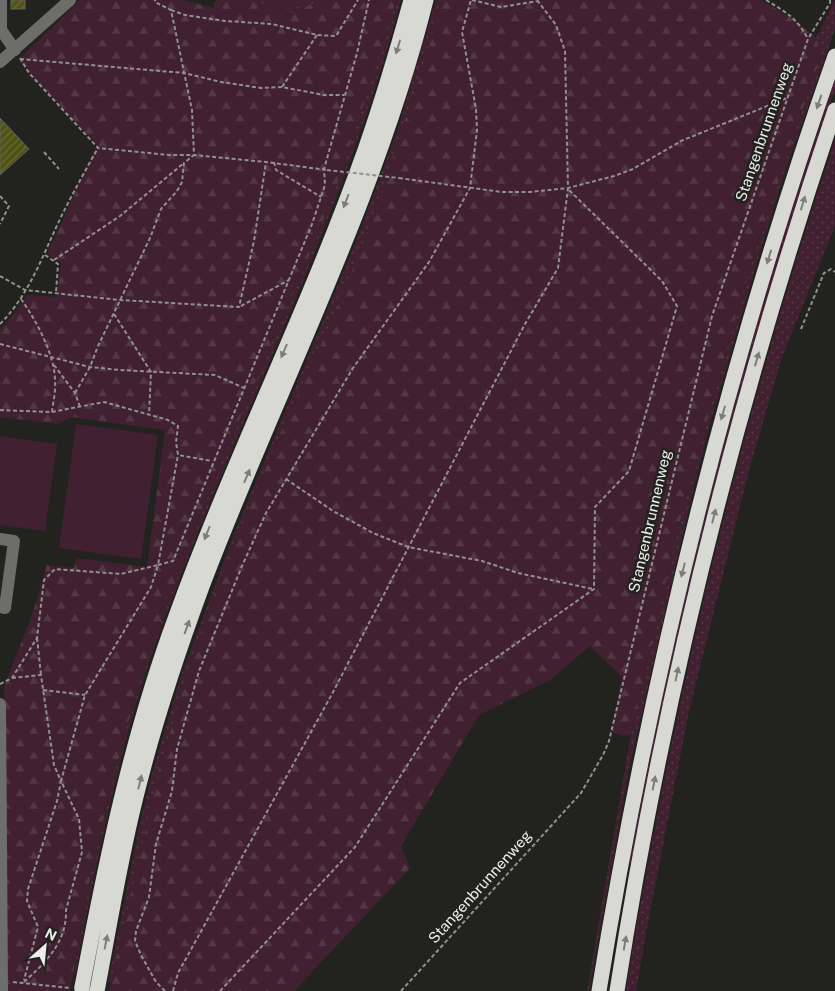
<svg xmlns="http://www.w3.org/2000/svg" width="835" height="991" viewBox="0 0 835 991" font-family="'Public Sans',sans-serif">
  <style>
    .green { fill: url(#green-dots) }
    .forest { fill: url(#forest-firs) }
    .pitch { fill: #412131 }
    .building { fill: url(#building-hatch); stroke: #62625d }
    .lines { fill: none; stroke-linecap: round; stroke-linejoin: round }
    .path { stroke: #91918e; stroke-width: 2; stroke-dasharray: 4 2.5; stroke-linecap: butt }
    .minor { stroke: #6d6d6b; stroke-width: 12 }
    .highway { stroke: #d9d9d4; stroke-width: 15 }
    .path-bridge { stroke: #91918e; stroke-width: 2; stroke-dasharray: 4 2.5; stroke-linecap: butt }
    .highway-bridge { stroke: #d9d9d4; stroke-width: 15 }
    .oneway { fill: #7e7e79 }
    .labels { text-anchor: middle; stroke-width: 5; stroke-linejoin: round; paint-order: stroke }
    .street-label { font-size: 15px; fill: #ededeb; stroke: #22221e }
  </style>
  <defs>
    <pattern id="green-dots" width="8" height="8" patternUnits="userSpaceOnUse" patternTransform="scale(1.25)"><rect width="8" height="8" fill="#412131"/><path d="M2 2h.1M6 6h.1" fill="none" stroke="#543745" stroke-width="1.8" stroke-linecap="round"/></pattern>
    <pattern id="forest-firs" width="22" height="20" patternUnits="userSpaceOnUse" patternTransform="scale(1.25)"><rect width="22" height="20" fill="#412131"/><path d="M5 1l3.5 6h-7zM16 11l3.5 6h-7z" fill="#543745"/></pattern>
    <pattern id="building-hatch" width="6" height="6" patternUnits="userSpaceOnUse" patternTransform="scale(1.25)"><rect width="6" height="6" fill="#505115"/><path d="M-1 1l2-2M0 6l6-6M5 7l2-2" fill="none" stroke="#6a6a37"/></pattern>
  </defs>
  <rect width="100%" height="100%" fill="#22221e"/>
  <!-- green -->
  <path class="green" d="M249,0h91l-23,23z
    M396,0h5c-58,220 -165,421 -242,634 -40,111 -62,226 -84,341h-2l18,-102 26,-110 9,-34 29,-91 62,-166 101,-238 22,-58z
    M436,0h6l-23,81 -18,50 -24,78 -52,127 -37,79 -70,169 -19,53 -40,133 -42,188 -6,24h-3l32,-159 12,-49 29,-98 53,-142 121,-290 42,-112z
    M835,0v29l-50,143 -26,83 -51,176 -21,85 -58,253 -40,222h-2l44,-257 47,-206 54,-199 25,-83 64,-191 -5,-17z
    M835,74v17l-26,75 -177,698 -5,-2 12,-65 61,-271 76,-272z
    M835,140v86l-53,131 -34,117 -60,242 -42,217 -10,58h-10c12,-77 27,-154 42,-230 43,-210 99,-418 167,-621z"/>
  <!-- forest -->
  <path class="forest" d="M80,0h103l30,8 3,-8h33l41,14 30,-14h76l-31,100 -25,76 -22,58 -101,238 -62,166 -29,91 -19,75 -16,69 -21,118h-66v-304l28,-72 15,-50 27,3 2,-10 71,9 18,-137 -94,-13 -13,7 -58,-7v-88l14,-15 13,-19 30,2 4,-34 -14,-9 50,-109 -79,-85z
    M442,0h319l35,21 20,17 5,17 -64,191 -25,83 -54,199 -47,206c-8,4 -13,1 -20,-4l11,-53 -32,-31 -40,34 -71,35 -78,131 9,22 -116,123h-185l50,-221 40,-133 19,-53 70,-169 37,-79 52,-127 24,-78 18,-50z"/>
  <!-- pitch -->
  <path class="pitch" d="M259,0h54l-2,2 -30,7z
    M76,424l82,11 -17,124 -82,-11z
    M0,436l57,8 -12,87 -45,-6z"/>
  <!-- building -->
  <path class="building" d="M11,0h14v9h-14z
    M0,118l29,31 -29,26z"/>
  <g class="lines">
    <!-- path -->
    <path class="path" d="M472,0l29,7 37,-6
      M766,0c21,13 30,17 42,39
      M171,10l14,5 40,6 47,3 45,11 19,1 22,-36
      M20,58l9,15 69,75 71,7h25l72,7 61,8
      M20,59l164,14 37,9 40,6 21,-1 42,8h20
      M282,87l35,-52
      M44,152l15,17
      M274,162l2,8 45,27
      M399,178l103,14h28l38,-4 46,-12 19,-7 48,-28 106,-43
      M0,196l9,10 -9,18
      M45,255l13,9 -2,29
      M54,260l66,-44 64,-53
      M0,276l25,14 95,10 119,7 15,-66 12,-79
      M21,299c15,21 34,56 34,82 1,10 -2,21 -3,31
      M241,306l48,-26
      M114,314l37,58 -2,43
      M0,324c31,-31 44,-73 63,-111 11,-22 23,-44 35,-65
      M801,329l23,-56 7,-4 4,3
      M0,344l90,23 30,3 95,5 29,13
      M54,365l21,28 5,14
      M75,393l15,-26 8,-21 52,-108 11,-29 16,-18 5,-9 2,-19 10,-8 -2,-45 -21,-100 -16,-8v-2
      M0,410l52,2 52,-10 64,18 10,6 -2,16 2,13 34,6
      M286,479l47,32 40,22 35,14 74,14 36,12 75,16
      M158,565l15,-4 139,-337 13,-39 -1,-16 33,-116 12,-53
      M37,638l4,37
      M12,678l29,-3 13,90 7,16 -4,20 -29,88 -1,12 11,26 -14,53
      M0,684l12,-6 25,-40 7,-58 11,-11 66,5 37,-9 20,-110
      M43,690l42,5
      M13,982l57,6
      M24,982c22,-20 43,-40 42,-72l16,-58 -3,-33 -18,-38 24,-86 66,-108 7,-22
      M165,991l-9,-9 -14,-25 -7,-16 1,-10 13,-34 7,-53 16,-53 5,-42 22,-78 43,-105 24,-53 87,-145 76,-106 41,-74 7,-58 -1,-21 -14,-77 9,-32
      M173,991l5,-18 154,-279 193,-370 33,-56 10,-80 -3,-137 -9,-26 -19,-25
      M220,991l135,-144 105,-164 134,-94 1,-82 34,-36 48,-165 -15,-25 -94,-92
      M401,991l180,-198 22,-38 6,-14 103,-425 96,-277 22,-36v-3"/>
    <!-- minor -->
    <path class="minor" d="M1,0v30l14,20
      M0,62l70,-62
      M0,539l14,2 -9,67 -5,-1
      M0,704l2,287"/>
    <!-- highway -->
    <path class="highway" d="M82,987c24,-126 49,-250 94,-371 57,-157 133,-308 189,-466 17,-49 32,-99 46,-150
      M97,991c12,-62 22,-125 37,-186 18,-75 42,-148 69,-221 74,-195 172,-380 223,-584
      M599,991c52,-318 129,-631 236,-935
      M617,991c47,-300 121,-594 218,-881"/>
    <!-- path-bridge -->
    <path class="path-bridge" d="M327,170l72,8"/>
    <!-- highway-bridge -->
    <path class="highway-bridge" d="M82,991v-4"/>
  </g>
  <!-- one-way arrows -->
  <defs><path id="oneway-solid" d="M-6-.8H1V-3.2L6.5 0L1 3.2V.8H-6Z" transform="scale(1.25)"/></defs>
  <g class="oneway">
    <use href="#oneway-solid" transform="translate(398 47) rotate(107)"/>
    <use href="#oneway-solid" transform="translate(819 102) rotate(109)"/>
    <use href="#oneway-solid" transform="translate(346 201) rotate(111)"/>
    <use href="#oneway-solid" transform="translate(803 203) rotate(-73)"/>
    <use href="#oneway-solid" transform="translate(769 257) rotate(107)"/>
    <use href="#oneway-solid" transform="translate(284 351) rotate(114)"/>
    <use href="#oneway-solid" transform="translate(757 359) rotate(-74)"/>
    <use href="#oneway-solid" transform="translate(723 413) rotate(106)"/>
    <use href="#oneway-solid" transform="translate(247 476) rotate(-67)"/>
    <use href="#oneway-solid" transform="translate(714 516) rotate(-76)"/>
    <use href="#oneway-solid" transform="translate(207 533) rotate(112)"/>
    <use href="#oneway-solid" transform="translate(683 570) rotate(104)"/>
    <use href="#oneway-solid" transform="translate(187 627) rotate(-70)"/>
    <use href="#oneway-solid" transform="translate(677 674) rotate(-78)"/>
    <use href="#oneway-solid" transform="translate(140 782) rotate(-76)"/>
    <use href="#oneway-solid" transform="translate(654 783) rotate(-79)"/>
    <use href="#oneway-solid" transform="translate(106 942) rotate(-79)"/>
    <use href="#oneway-solid" transform="translate(625 943) rotate(-80)"/>
  </g>
  <g class="labels">
    <!-- street labels -->
    <g class="street-label">
      <text transform="translate(764 132) rotate(-71)" y="5">Stangenbrunnenweg</text>
      <text transform="translate(650 521) rotate(-77)" y="5">Stangenbrunnenweg</text>
      <text transform="translate(480 887) rotate(-48)" y="5">Stangenbrunnenweg</text>
    </g>
  </g>
  <!-- north arrow -->
  <g transform="translate(45 946) rotate(27)" stroke="#22221e" stroke-width="4" paint-order="stroke">
  <path d="M0-4L9 19L0 12L-9 19Z" fill="#ededeb"/>
  <text y="-8" font-size="14" font-weight="bold" text-anchor="middle" fill="#ededeb">N</text>
  </g>
</svg>
